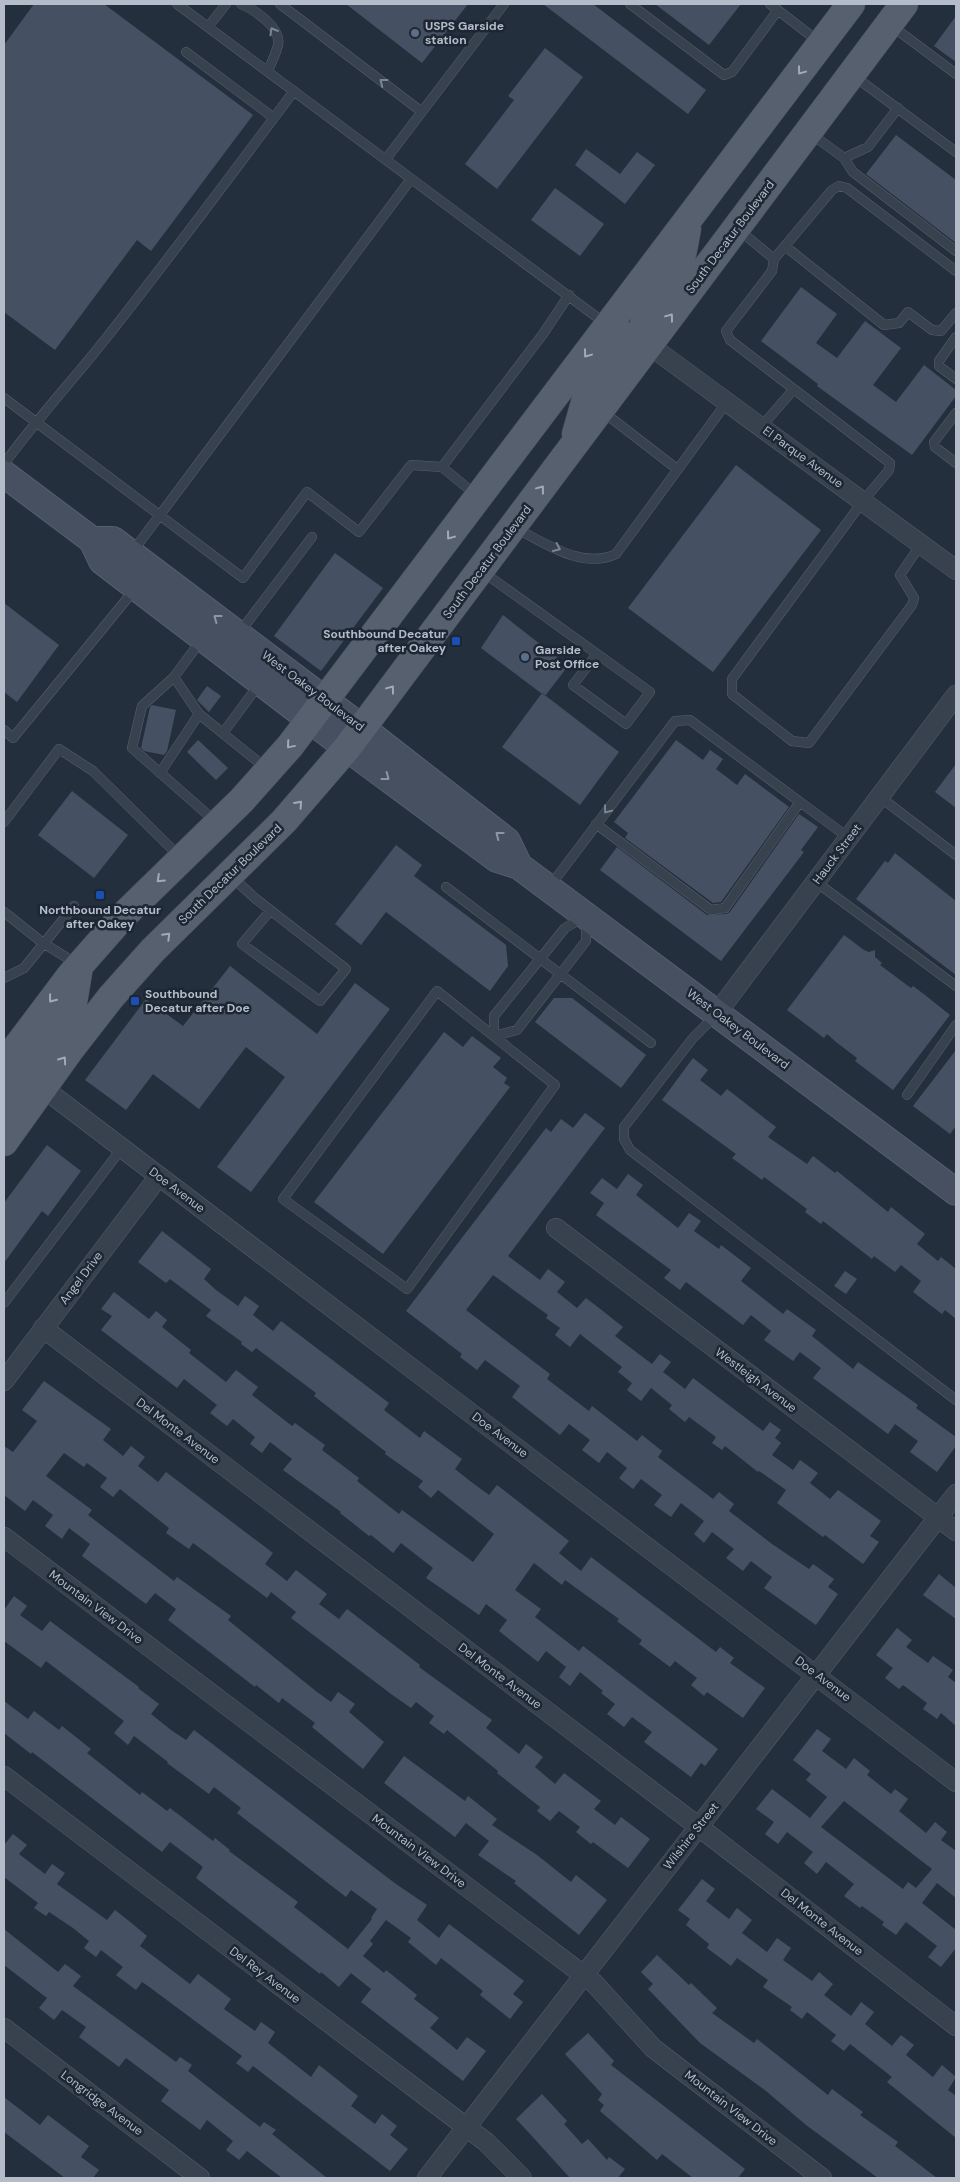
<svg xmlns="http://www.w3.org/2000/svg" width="960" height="2182" viewBox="0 0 960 2182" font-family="'DM Sans',sans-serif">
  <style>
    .building { fill: #455162; fill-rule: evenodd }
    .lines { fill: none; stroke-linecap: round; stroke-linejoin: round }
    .lane-casing { stroke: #565f6c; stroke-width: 10 }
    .street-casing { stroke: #565f6c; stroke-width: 20 }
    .secondary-casing { stroke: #565f6c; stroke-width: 28 }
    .primary-casing { stroke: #414a57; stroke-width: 29 }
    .lane { stroke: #38414e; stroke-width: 9 }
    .street { stroke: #38414e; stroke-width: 19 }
    .secondary { stroke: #465061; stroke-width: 26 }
    .primary { stroke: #56606e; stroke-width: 28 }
    .oneway { stroke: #7c8592 }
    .oneway2 { stroke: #a1aab7 }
    .oneway3 { stroke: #8e96a5 }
    .service-dot { fill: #5c6f8a; stroke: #1d2633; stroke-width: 2 }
    .transit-dot { fill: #1a4fb4; stroke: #1d2633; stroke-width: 2 }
    .labels { text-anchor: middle; stroke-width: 5; stroke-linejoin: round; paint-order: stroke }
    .poi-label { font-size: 12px; font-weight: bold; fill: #b4bcc9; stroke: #1d2633; text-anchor: start }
    .street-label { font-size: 12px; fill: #b4bcc9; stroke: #1d2633 }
  </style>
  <rect width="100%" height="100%" fill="#242f3e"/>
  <!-- building -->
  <path class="building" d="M34,4h70l149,111 -102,136 -14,-11 -82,110 -51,-38v-267z
    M346,4h122l-46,59z
    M543,4h50l113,86 -18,24z
    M655,4h86l-32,41z
    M956,16v46l-22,-16z
    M545,48l38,29 -86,112 -32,-25 49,-64 -6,-4z
    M896,135l60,45v63l-90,-69z
    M586,149l34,25 17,-22 18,13 -30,39 -50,-39z
    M555,188l49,36 -24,32 -49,-36z
    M801,287l36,27 -21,29 21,15 28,-37 36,27 -28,37 23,17 28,-37 32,25v6l-44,59 -95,-69 1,-2 -57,-43z
    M736,465l85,65 -108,142 -85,-64z
    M335,553l48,35 -62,83 -47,-35z
    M4,603l55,42 -42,57 -13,-10z
    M503,615l65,51 -23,30 -64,-48z
    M207,686l14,10 -12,16 -12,-12z
    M542,693l77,59 -39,53 -78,-58z
    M152,705l24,5 -9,41 -3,4 -20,-4 -3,-3 9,-41z
    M198,740l30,28 -12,12 -29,-28z
    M676,740l27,20 7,-10 13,9 -7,10 21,16 8,-11 44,33 -68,95 -8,1 -88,-65 3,-5 -14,-11z
    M956,764v44l-21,-16z
    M72,791l56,44 -34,43 -56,-43z
    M799,814l19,13 -17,23 3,2 -83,109 -121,-91 17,-23 90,68 19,-1 4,-2z
    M396,845l26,20 -8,11 92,69 2,21 -18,25 -104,-79 -25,33 -26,-21z
    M895,853l61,48v74l-100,-76 29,-38 3,2z
    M844,935l20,15 5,2 6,-2v7l7,6 -2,2 31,23 2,-2 12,9 25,20 -57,75 -38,-29 2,-3 -21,-16 -9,-8 -3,4 -37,-28z
    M230,966l87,68 38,-51 35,26 -139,183 -34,-25 68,-90 -39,-30 -47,62 -46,-35 -27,36 -41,-30 61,-81 37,27z
    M554,998h18l74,57 -25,33 -86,-66z
    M444,1032l19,15 9,-11 29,22 -8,9 14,11 -3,5 6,4 -127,167 -69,-52z
    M956,1050v76l-6,8 -37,-28z
    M693,1058l15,12 -8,10 21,16 6,-7 49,38 -8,10 39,27 6,-8 22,17 2,-2 51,41 3,-5 34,27 -8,10 21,17 3,-4 15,12v50l-11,-9 -3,4 -29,-22 8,-11 -20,-16 -6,7 -21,-16 -2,3 -49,-38 -2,3 -16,-12 2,-3 -43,-32 -2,3 -30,-22 4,-4 -74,-54z
    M585,1113l20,15 -97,128 32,24 8,-11 17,13 -8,10 20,16 9,-10 13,10 24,19 -8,9 37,28 8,-10 11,8 -8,10 22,17 8,-11 70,53 7,-9 11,8 -6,8 6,5 -9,12 21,15 7,-10 18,13 -8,10 20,16 8,-9 43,31 -11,15 9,6 -16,22 -38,-29 -2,2 -46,-34 9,-13 -27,-19 -1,1 -33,-26 -3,4 -10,-7 4,-6 -27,-20 -4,5 -16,-13 3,-4 -21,-17 -10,13 -14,-11 5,-7 -14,-11 4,-5 -42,-33 -10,13 -15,-12 5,-7 -14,-10 2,-3 -55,-40 -27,35 84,64 -3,5 42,32 3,-5 45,35 5,-6 20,16 -4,6 55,42 6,-7 15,12 -5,7 43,33 37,25 4,-5 21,15 -6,8 10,7 -22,31 -52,-37 8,-11 -21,-16 -8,10 -17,-13 8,-9 -22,-17 -8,11 -10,-9 10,-13 -23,-18 -10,14 -17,-12 8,-10 -21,-16 -8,10 -14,-11 8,-10 -20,-16 -8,11 -17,-13 8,-10 -21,-16 -9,11 -48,-38 8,-11 -35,-26 -8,10 -17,-13 2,-3 -56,-43 140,-183 5,4 10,-13 12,9z
    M47,1145l34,26 -33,45 -6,-5 -38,52v-60z
    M628,1174l15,11 -7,10 42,33 11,-15 12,8 -7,10 25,18 2,-4 30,23 -10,13 42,33 4,-5 29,21 -4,6 41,33 5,-7 60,43 -2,3 40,29v9l-19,26 -27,-20 8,-11 -23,-17 -7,10 -75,-56 8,-10 -21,-16 -7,9 -29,-21 7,-9 -20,-16 -8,10 -57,-43 -6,8 -16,-12 7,-8 -75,-55 8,-12 -14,-10 12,-15 15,11z
    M162,1231l49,38 -7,10 12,11 22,16 7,-10 14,10 -6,9 20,16 8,-10 108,82 -5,7 36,28 4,-7 38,28 -7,10 15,12 19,14 8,-10 72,56 -10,12 22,18 10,-14 125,95 4,-5 14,11 -4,5 35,25 -22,30 -36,-26 -3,4 -13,-11 6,-7 -22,-17 -5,6 -31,-23 3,-4 -25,-19 2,-2 -54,-39 -3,5 -28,-22 -19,27 26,19 -6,8 44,34 4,-5 135,103 -13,17 -4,-3 -10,14 -47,-35 8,-10 -20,-15 -8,10 -17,-13 8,-10 -14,-11 2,-2 -23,-19 -10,14 -11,-9 7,-10 -20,-16 -8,11 -39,-31 8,-11 -21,-16 -7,11 -34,-24 -19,-13 7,-10 -32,-25 -8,10 -22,-18 -2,1 -29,-23 1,-1 -58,-42 9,-11 -22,-17 -8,11 -12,-9 5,-7 -22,-18 -6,7 -17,-13 7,-8 -33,-26 -7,9 -76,-58 11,-14 -11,-7 13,-17 35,27 7,-8 11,9 -5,7 29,23 -2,3 37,29 10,-12 22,17 -6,8 40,31 3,-3 30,22 -3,5 37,28 -2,3 42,33 3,-4 71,52 21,-28 -56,-44 -7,8 -13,-11 5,-6 -38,-27 1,-2 -72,-56 2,-3 -60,-45 -4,4 -11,-8 1,-2 -36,-26 5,-6 -41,-31 -4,4 -28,-21z
    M845,1271l12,8 -11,15 -12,-8z
    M44,1381l67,48 -8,11 20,16 8,-10 14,11 -7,9 20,16 8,-10 107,81 -8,11 22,17 9,-11 31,24 -8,10 20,15 8,-10 73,56 -1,2 73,53 -6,8 33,26 7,-10 17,13 -8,10 20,17 9,-11 37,28 -7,8 21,16 6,-8 29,22 -22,29 -35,-26 -2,2 -15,-12 4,-5 -21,-16 -9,10 -13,-10 3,-4 -43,-34 1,-2 -51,-41 -3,4 -15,-11 5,-7 -18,-14 -5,6 -20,-14 -100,-76 5,-6 -25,-20 -4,6 -74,-55 -4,6 -23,-16 3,-5 -49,-39 -7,8 -13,-10 7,-9 -20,-15 -3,4 -20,-14 -18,23 46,34 -4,5 86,66 3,-4 54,39 -3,4 89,72 14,10 7,-10 17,12 -6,8 35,30 -21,27 -51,-42 3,-4 -33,-25 -3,5 -23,-18 -1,2 -87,-67 8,-11 -21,-16 -9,11 -64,-48 8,-12 -21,-16 -7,11 -17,-13 8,-11 -20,-15 -8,11 -21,-16v-49l9,6 24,-31 -15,-11z
    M939,1574l17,14v31l-33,-24z
    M14,1596l13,10 -7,9 22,16 8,-10 89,66 -1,1 21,16 -8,10 20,16 15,10 8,-10 202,154 31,21 -10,15 22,18 10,-14 75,57 -11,13 10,8 -13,17 -30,-24 3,-4 -42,-33 -5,7 -28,-23 3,-4 -25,-18 -16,21 3,3 -10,12 21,17 2,-3 31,25 -3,4 25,19 -9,10 27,22 10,-13 19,14 -23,30 -102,-79 10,-13 -20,-16 -12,14 -18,-15 -1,2 -124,-96 7,-11 -33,-25 -8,10 -130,-100 -1,2 -27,-21v-32l24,18 6,-8 25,19 3,-4 29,23 -4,4 53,42 2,-3 25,19 3,-3 43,33 2,-3 15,12 -1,1 69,51 -4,5 54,42 24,-30 -1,-1 6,-9 -26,-19 -5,7 -109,-84 4,-5 -27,-21 -5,7 -42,-31 1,-1 -34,-26 -6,9 -14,-12 10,-12 -78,-60 -5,7 -37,-27v-31z
    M897,1628l15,12 -6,7 22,16 5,-7 20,14 -5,7 8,6v43l-15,-13 -4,6 -14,-10 4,-6 -24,-18 -4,4 -14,-11 8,-10 -17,-13z
    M817,1729l14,10 -9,12 24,18 8,-11 16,13 -3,4 24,19 4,-5 13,10 -9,12 27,22 9,-11 12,10 -6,8 15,11v47l-19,-15 -15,20 34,27v18l-15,19 -13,-10 9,-11 -31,-24 -10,13 -14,-10 2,-3 -22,-16 -2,2 -16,-12 10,-12 -28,-22 -9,12 -13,-11 9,-11 -26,-20 -9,12 -13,-10 9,-12 -18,-13 16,-20 38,29 17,-21 -21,-17 5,-6 -18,-14zM844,1801l88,68 -16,19 -8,-6 -5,7 -82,-62z
    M404,1756l61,45 3,-5 29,23 -5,6 45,30 34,27 5,-7 31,25 -28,35 -65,-52 2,-2 -38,-26 11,-14 -23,-18 -11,14 -71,-54z
    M13,1834l14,11 -8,9 26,20 7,-10 13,9 -8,11 50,36 8,-10 14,11 18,15 -7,10 50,38 8,-10 33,25 -7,10 31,22 6,-9 14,10 -7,11 43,34 8,-12 39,31 -7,10 24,18 7,-10 15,12 -7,9 18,14 -18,22 -137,-105 -5,6 -12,-9 6,-7 -94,-70 -6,-4 -6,8 -20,-15 7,-8 -22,-17 -5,7 -12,-9 5,-7 -16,-13 -24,-16 -3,4 -12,-8 4,-5 -34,-26v-32z
    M702,1879l13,10 -9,12 23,18 8,-11 15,12 -10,13 25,19 10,-14 14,10 -8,12 29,21 7,-9 14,12 -9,11 27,21 10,-14 13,10 -9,12 27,22 9,-11 13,10 -8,10 27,22 9,-12 14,12 -8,13 8,6v42l-69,-56 5,-5 -42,-33 -6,7 -13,-10 5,-6 -29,-23 -5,7 -12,-9 2,-3 -29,-20 5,-7 -31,-22 -6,8 -24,-18 2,-4 -23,-19 4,-6 -12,-9z
    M4,1929l54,43 7,-8 16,12 -8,10 103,76 4,-5 12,8 -4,6 72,56 4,-5 12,8 -4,4 55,44h-45l-35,-27 -8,9 -13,-10 7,-9 -26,-21 -7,10 -39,-29 8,-11 -43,-32 -7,9 -40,-30 7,-10 -24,-17 -8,10 -15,-12 8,-10 -43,-33z
    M657,1955l32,30 2,-2 26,25 -5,5 42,30 3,-4 71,56 4,-6 31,23 -3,3 38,27 -3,4 42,32h-59l-72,-53 -40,-34 -66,-48 -52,-54 5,-5 -12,-12z
    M588,2033l26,28 -3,4 134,104 -7,9h-45l-31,-24 -5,6 -57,-49 4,-6 -6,-5 4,-6 -37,-40z
    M542,2094l25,27 -3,3 18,20 6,-5 19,21 2,-3 16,12 -7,9h-48l-40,-44 -14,-15z
    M4,2097l36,28 8,-10 41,31 -8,11 18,13 -6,8h-28l-61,-46z"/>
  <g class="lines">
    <defs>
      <path id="lane" d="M177,4l429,320
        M241,4c14,6 41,24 37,41 -2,9 -7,18 -10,26
        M280,4l142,108
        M630,4l94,71 8,-3 46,-62
        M770,4l49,38
        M892,26l64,48
        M208,27l18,-23
        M186,52l88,66
        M854,76l102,76
        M810,133l34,25 24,-11 30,-39
        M844,158l9,14 103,79
        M386,159l118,-155
        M739,230l35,29 -2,12 -46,60 4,9 160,123 -1,7 -26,31 -131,178v15l60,47 17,2 103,-138 2,-7 -14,-23 21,-31
        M785,246l99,79 15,-2 9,-11 24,18 9,1 15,-18
        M774,259l58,-69 7,-4 8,2 109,83
        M956,337l-17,24v5l17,13
        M4,398l239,180 64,-86 52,40 52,-67 31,2 34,28
        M602,411l75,58
        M956,413l-22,29 1,5 21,16
        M761,427l33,-38
        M4,464c32,-44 69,-84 103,-127 64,-81 125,-163 187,-246
        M442,467l101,-133 26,-39
        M515,528c31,15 67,42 101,26l111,-152
        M133,551l278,-372
        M483,572l167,120 -24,32 -53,-39 24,-31
        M240,632l72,-95
        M202,639l-28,38 -32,29 -10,42 84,74
        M174,677l25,37
        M4,730l9,8 122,-149
        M223,733l37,-50
        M160,773l39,-59 68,55
        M880,797l76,58
        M800,802l49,36
        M4,822l55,-73 34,22 87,86
        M232,877l24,22 90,70 -26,32 -78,-57 28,-33
        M816,882l140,104
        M550,886l125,-165 15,-1 110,82 -75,106 -14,2 -115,-86
        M446,887l205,156
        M4,912l39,31 34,21
        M586,916v25l-69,89 -23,6v-20l71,-88z
        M4,978l20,-10 50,-62
        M437,991l118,94 -148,204 -124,-90z
        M716,1015l-23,23 -69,89v12l6,11 326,250
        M907,1095l49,-70
        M4,1303l118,-155"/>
      <path id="street" d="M649,345l307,225
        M717,1013l239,-318
        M43,1088l913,694
        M556,1228l400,303
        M43,1328l656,499 257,199
        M4,1381l155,-205
        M4,1537l590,446 59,65 169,130
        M4,1776l462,351 20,15 36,36
        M4,2028l196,150
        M427,2178l529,-684"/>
      <path id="secondary" d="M4,474l88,66 10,21 245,187 150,111 22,7 437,326
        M92,540h21l249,188 145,113 12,25"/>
      <path id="primary" d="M649,345c-20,-28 18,-47 27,-70 6,-14 8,-31 11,-46
        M576,434l11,-39 38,-53v-5l-16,-12
        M4,1064l67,-89 52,-59 119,-116 48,-54 561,-742
        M43,1088l-9,-10 -2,-8 4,-10 36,-51 7,-42
        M4,1107c12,-18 17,-28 1,-45
        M4,1142l65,-91 42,-54 42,-47 131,-129 63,-73 557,-744"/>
    </defs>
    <!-- lane casing -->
    <use href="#lane" class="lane-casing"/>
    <!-- street casing -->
    <use href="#street" class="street-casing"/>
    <!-- secondary casing -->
    <use href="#secondary" class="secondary-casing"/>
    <!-- primary casing -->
    <use href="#primary" class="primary-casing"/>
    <!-- lane -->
    <use href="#lane" class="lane"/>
    <!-- street -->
    <use href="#street" class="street"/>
    <!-- secondary -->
    <use href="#secondary" class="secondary"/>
    <!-- primary -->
    <use href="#primary" class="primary"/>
  </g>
  <!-- one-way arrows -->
  <defs><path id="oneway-chevron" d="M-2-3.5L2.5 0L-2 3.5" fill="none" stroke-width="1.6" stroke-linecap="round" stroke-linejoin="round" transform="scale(1.25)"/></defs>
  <g class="oneway">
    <use href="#oneway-chevron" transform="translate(273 31) rotate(-120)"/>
    <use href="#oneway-chevron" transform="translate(383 82) rotate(-142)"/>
    <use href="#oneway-chevron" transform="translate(557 548) rotate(25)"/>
    <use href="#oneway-chevron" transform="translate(607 810) rotate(127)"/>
  </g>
  <g class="oneway2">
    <use href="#oneway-chevron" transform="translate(801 71) rotate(127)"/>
    <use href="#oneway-chevron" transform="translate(670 317) rotate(-53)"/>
    <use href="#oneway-chevron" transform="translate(587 354) rotate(127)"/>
    <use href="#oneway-chevron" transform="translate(541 489) rotate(-53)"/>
    <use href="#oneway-chevron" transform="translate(450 536) rotate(127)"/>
    <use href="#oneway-chevron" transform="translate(391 689) rotate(-53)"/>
    <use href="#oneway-chevron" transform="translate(290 745) rotate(130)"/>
    <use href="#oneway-chevron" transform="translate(299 804) rotate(-48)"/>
    <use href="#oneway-chevron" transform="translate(160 879) rotate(137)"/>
    <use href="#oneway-chevron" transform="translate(167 936) rotate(-45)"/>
    <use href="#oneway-chevron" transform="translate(52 999) rotate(128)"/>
    <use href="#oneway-chevron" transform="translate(63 1060) rotate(-55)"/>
  </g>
  <g class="oneway3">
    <use href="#oneway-chevron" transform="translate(217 618) rotate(-143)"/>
    <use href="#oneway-chevron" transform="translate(386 777) rotate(37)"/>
    <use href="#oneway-chevron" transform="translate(499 835) rotate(-142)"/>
  </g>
  <!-- markers -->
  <g class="service-dot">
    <circle cx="415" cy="33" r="5"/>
    <circle cx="525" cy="657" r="5"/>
  </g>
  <g class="transit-dot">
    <rect x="451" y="636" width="10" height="10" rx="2.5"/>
    <rect x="95" y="890" width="10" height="10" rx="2.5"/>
    <rect x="130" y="996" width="10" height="10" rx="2.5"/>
  </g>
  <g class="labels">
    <!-- poi labels -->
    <g class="poi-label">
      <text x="425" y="30">USPS Garside<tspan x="425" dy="14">station</tspan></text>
      <text x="446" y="638" text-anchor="end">Southbound Decatur<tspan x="446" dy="14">after Oakey</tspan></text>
      <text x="535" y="654">Garside<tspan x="535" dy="14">Post Office</tspan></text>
      <text x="100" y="914" text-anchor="middle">Northbound Decatur<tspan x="100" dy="14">after Oakey</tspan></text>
      <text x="145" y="998">Southbound<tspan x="145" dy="14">Decatur after Doe</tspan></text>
    </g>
    <!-- street labels -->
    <g class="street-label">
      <text transform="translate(730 237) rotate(-53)" y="4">South Decatur Boulevard</text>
      <text transform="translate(803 457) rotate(36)" y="4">El Parque Avenue</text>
      <text transform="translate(487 562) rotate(-53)" y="4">South Decatur Boulevard</text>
      <text transform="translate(313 691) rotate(37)" y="4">West Oakey Boulevard</text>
      <text transform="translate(837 854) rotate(-53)" y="4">Hauck Street</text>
      <text transform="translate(230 874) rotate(-44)" y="4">South Decatur Boulevard</text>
      <text transform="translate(738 1029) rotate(37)" y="4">West Oakey Boulevard</text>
      <text transform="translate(177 1190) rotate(37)" y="4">Doe Avenue</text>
      <text transform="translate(81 1278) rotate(-53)" y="4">Angel Drive</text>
      <text transform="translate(756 1380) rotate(37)" y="4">Westleigh Avenue</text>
      <text transform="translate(178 1431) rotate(37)" y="4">Del Monte Avenue</text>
      <text transform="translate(500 1435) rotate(37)" y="4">Doe Avenue</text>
      <text transform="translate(96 1607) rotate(37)" y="4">Mountain View Drive</text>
      <text transform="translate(500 1676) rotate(37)" y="4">Del Monte Avenue</text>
      <text transform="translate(823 1679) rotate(37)" y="4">Doe Avenue</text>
      <text transform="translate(691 1836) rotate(-52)" y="4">Wilshire Street</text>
      <text transform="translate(419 1851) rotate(37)" y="4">Mountain View Drive</text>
      <text transform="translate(822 1922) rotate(38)" y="4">Del Monte Avenue</text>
      <text transform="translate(265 1975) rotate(37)" y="4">Del Rey Avenue</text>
      <text transform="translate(102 2103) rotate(37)" y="4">Longridge Avenue</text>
      <text transform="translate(731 2108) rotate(38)" y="4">Mountain View Drive</text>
    </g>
  </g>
  <!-- border -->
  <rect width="960" height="2182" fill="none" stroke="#b4bcc9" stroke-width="10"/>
</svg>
